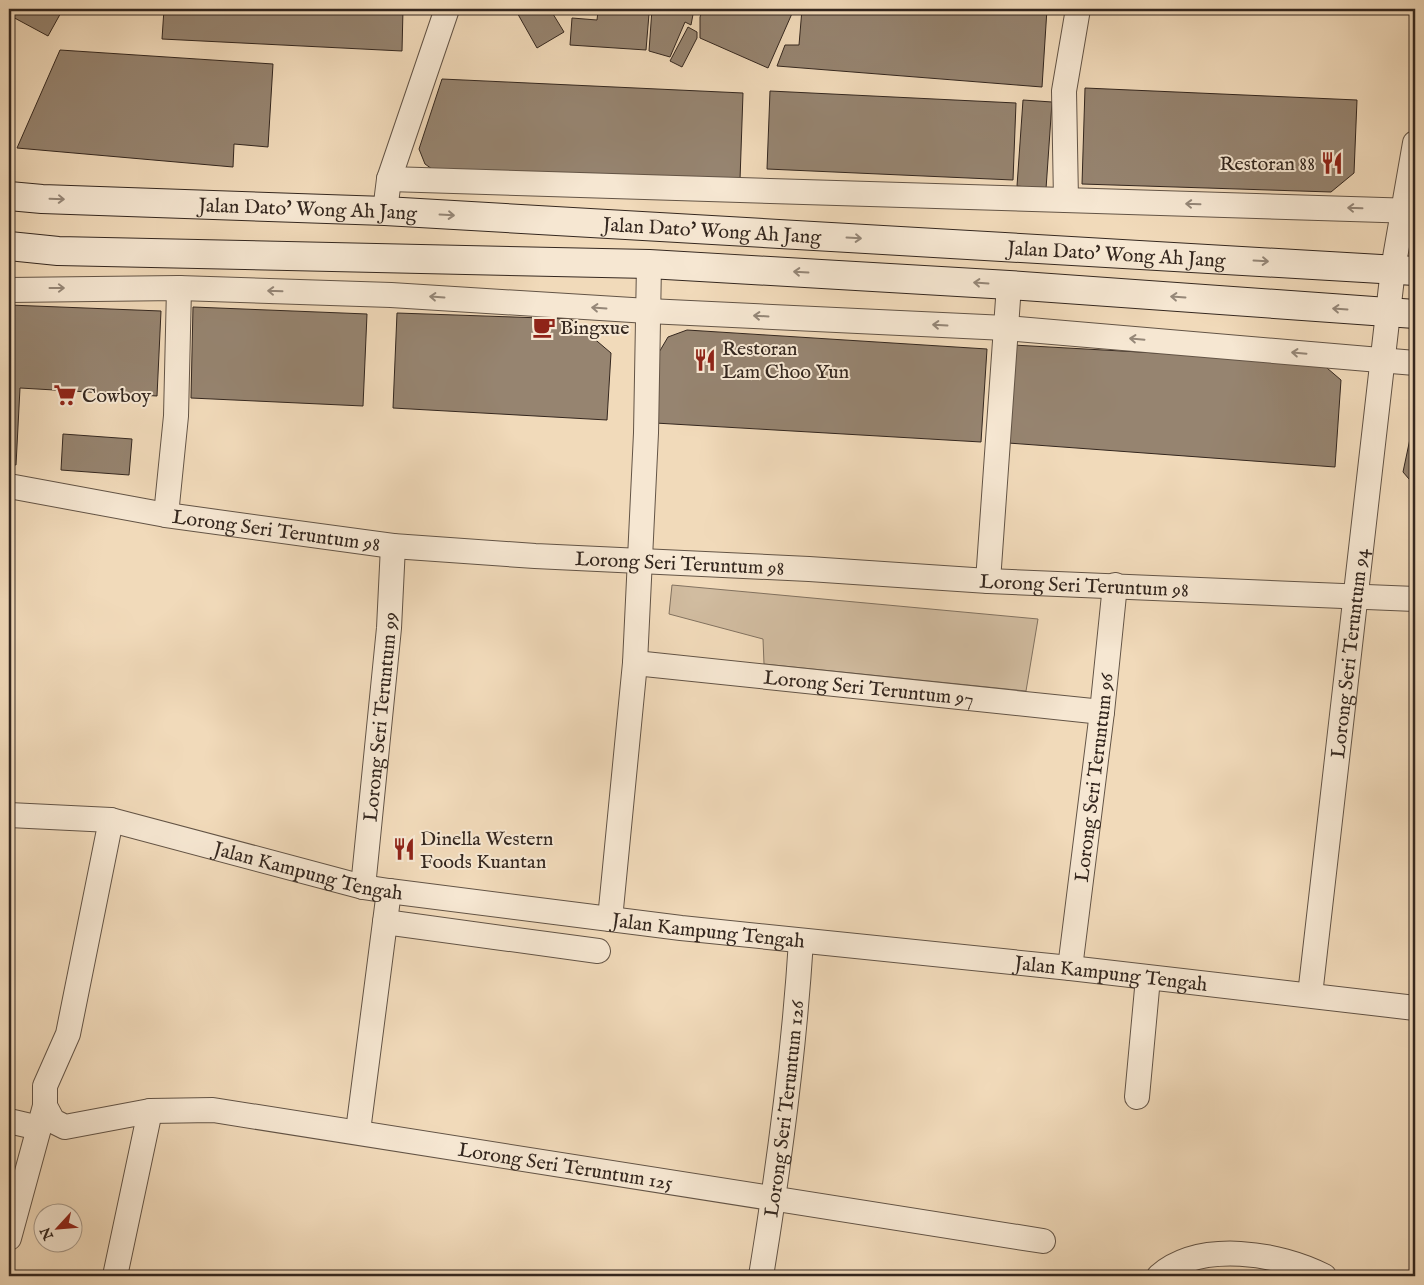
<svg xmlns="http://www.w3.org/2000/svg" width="1424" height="1285" viewBox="0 0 1424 1285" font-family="'IM FELL English',serif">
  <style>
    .green { fill: #d1bca0; stroke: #827260 }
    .building { fill: #968470; stroke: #34271f }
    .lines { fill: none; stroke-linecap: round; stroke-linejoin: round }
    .street-casing { stroke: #635446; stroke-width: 26 }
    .secondary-casing { stroke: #34271f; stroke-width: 30 }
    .street { stroke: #f6e7d2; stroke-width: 24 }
    .secondary { stroke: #f6e7d2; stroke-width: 28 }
    .oneway { stroke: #958778 }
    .labels { text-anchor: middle; stroke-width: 4; stroke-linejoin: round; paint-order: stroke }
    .poi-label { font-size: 20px; fill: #34271f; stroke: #f6e7d2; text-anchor: start }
    .street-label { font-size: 20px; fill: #34271f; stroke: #f6e7d2 }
  </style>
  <rect width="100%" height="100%" fill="#f1daba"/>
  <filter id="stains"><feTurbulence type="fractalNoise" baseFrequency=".004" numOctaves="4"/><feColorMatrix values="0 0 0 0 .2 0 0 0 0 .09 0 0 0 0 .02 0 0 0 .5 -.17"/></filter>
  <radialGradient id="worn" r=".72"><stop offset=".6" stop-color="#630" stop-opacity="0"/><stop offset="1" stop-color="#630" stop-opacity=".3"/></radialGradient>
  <!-- green -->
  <path class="green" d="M672,585l366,34 -12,72 -262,-27 -1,-25 -94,-25z"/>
  <!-- building -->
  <path class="building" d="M9,9h54l-15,27 -39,-21z
    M164,9h239l-1,42 -240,-12z
    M515,9h35l14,23 -27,16z
    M652,9h42l-3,16 -6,-3 -15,35 -21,-6z
    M703,9h91l-26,59 -68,-30v-21z
    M802,9h216v3l9,1 1,-4h19l-5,78 -265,-21 8,-21h14z
    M598,11l51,3 -3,36 -76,-5 2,-27 25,2z
    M688,27l9,5v6l-15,29 -12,-6z
    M60,50l213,14 -5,83 -34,-3 -1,23 -216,-19z
    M442,79l301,14 -3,87 -301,-6 -14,-10 -6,-15z
    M1085,88l272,12 -3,73 -23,19 -249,-8z
    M770,91l246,12 -3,77 -246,-11z
    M1023,100l29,2 -6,87 -29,-3z
    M9,305l152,6 -4,85 -137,-8 -4,77 -7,-1z
    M193,307l174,7 -4,92 -172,-8z
    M397,313l174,6 40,34 -4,67 -214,-12z
    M687,330l300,19 -6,93 -326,-19 3,-69 10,-17z
    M1013,345l307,17 21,18 -6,87 -327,-24z
    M1415,415v71l-12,-14z
    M63,434l69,5 -3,36 -68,-5z"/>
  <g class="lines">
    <defs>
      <g id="street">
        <path d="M389,179l1026,32"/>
        <path d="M1066,200l-2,-109 14,-82"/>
        <path d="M385,211l4,-32 58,-170"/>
        <path d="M9,290l170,-2 212,7 257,16 358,17 409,35"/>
        <path id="s1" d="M9,486l157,29 227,31 142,10 274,13 179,12 427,18"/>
        <path d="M166,515l10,-99 3,-128"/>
        <path d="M988,581l21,-296"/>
        <path id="s2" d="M635,663l467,49"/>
        <path id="s3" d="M9,815l102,5 252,67 26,4 292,37 389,40 345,40"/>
        <path id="s4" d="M111,820l-43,214 -23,52v20l8,15 12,6 85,-16 63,-1 830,131"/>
        <path id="s5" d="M363,887l26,-259 4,-82"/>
        <path d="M610,919l25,-256 11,-230 3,-169"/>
        <path d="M385,922l213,29"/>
        <path id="s6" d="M1070,968l32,-256 13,-127"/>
        <path id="s7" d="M1310,995l83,-726 22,-126"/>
        <path d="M1137,1097l11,-119"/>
        <path d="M9,1121l30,7"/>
        <path d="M358,1131l31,-240"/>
        <path d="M9,1238l36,-132"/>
        <path d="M115,1276l35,-165"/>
        <path id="s8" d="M761,1276c18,-110 33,-223 40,-335"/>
        <path d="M1159,1276c42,-36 120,-23 165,0"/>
      </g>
      <g id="secondary">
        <path id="s9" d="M9,196l33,3 343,12 1030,60"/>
        <path d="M9,246l49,5 591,13 360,21 406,29"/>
      </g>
    </defs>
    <!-- street casing -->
    <use href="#street" class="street-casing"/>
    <!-- secondary casing -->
    <use href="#secondary" class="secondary-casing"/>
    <!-- street -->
    <use href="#street" class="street"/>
    <!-- secondary -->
    <use href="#secondary" class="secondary"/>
  </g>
  <!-- one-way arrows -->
  <defs><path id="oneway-shaft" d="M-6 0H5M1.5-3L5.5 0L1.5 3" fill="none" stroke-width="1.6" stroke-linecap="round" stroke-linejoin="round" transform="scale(1.25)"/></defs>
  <g class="oneway">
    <use href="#oneway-shaft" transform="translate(57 199) rotate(2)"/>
    <use href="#oneway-shaft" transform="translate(1193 204) rotate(-178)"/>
    <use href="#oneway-shaft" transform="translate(1355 208) rotate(-178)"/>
    <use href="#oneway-shaft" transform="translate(447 215) rotate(3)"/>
    <use href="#oneway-shaft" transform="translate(854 238) rotate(3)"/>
    <use href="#oneway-shaft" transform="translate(1261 261) rotate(3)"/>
    <use href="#oneway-shaft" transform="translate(801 272) rotate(-177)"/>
    <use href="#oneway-shaft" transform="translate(981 283) rotate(-176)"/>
    <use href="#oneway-shaft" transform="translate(57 288)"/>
    <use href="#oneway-shaft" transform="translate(275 291) rotate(-178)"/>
    <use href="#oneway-shaft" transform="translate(437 297) rotate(-176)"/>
    <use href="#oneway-shaft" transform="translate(1178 297) rotate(-176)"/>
    <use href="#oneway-shaft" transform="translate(599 308) rotate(-176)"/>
    <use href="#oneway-shaft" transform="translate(1340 309) rotate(-176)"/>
    <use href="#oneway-shaft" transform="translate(761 316) rotate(-177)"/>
    <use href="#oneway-shaft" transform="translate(940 325) rotate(-177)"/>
    <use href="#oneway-shaft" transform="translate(1137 339) rotate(-175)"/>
    <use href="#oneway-shaft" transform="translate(1299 353) rotate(-175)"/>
  </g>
  <!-- icons -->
  <defs>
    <symbol id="restaurant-bare" viewBox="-9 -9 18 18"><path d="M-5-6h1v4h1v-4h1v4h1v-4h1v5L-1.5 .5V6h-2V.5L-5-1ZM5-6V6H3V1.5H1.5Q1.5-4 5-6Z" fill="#8f2418" stroke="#f6e7d2" stroke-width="2.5" paint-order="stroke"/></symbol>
    <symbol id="cafe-bare" viewBox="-9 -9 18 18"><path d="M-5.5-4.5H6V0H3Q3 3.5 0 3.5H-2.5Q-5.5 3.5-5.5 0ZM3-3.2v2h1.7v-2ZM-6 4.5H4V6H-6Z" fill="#8f2418" stroke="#f6e7d2" stroke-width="2.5" paint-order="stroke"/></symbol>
    <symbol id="supermarket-bare" viewBox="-9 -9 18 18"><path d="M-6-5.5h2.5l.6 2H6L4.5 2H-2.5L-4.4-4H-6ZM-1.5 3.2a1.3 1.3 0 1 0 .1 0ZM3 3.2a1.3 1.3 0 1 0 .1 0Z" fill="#8f2418" stroke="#f6e7d2" stroke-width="2.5" paint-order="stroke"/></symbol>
  </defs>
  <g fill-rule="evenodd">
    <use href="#restaurant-bare" x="1316" y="147" width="32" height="32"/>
    <use href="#cafe-bare" x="528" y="311" width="32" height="32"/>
    <use href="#restaurant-bare" x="689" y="344" width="32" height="32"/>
    <use href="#supermarket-bare" x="49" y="379" width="32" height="32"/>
    <use href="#restaurant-bare" x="388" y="833" width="32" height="32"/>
  </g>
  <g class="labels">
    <!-- poi labels -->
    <g class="poi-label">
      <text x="1315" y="170" text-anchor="end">Restoran 88</text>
      <text x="560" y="334">Bingxue</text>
      <text x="722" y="355">Restoran<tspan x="722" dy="23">Lam Choo Yun</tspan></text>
      <text x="82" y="402">Cowboy</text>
      <text x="420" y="845">Dinella Western<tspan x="420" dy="23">Foods Kuantan</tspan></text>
    </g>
    <!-- street labels -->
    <g class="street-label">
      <text dy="7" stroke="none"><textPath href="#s9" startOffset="299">Jalan Dato' Wong Ah Jang</textPath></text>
      <text dy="7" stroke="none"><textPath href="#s9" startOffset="704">Jalan Dato' Wong Ah Jang</textPath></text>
      <text dy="7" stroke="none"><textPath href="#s9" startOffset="1109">Jalan Dato' Wong Ah Jang</textPath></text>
      <text dy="7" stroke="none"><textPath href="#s1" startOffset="271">Lorong Seri Teruntum 98</textPath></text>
      <text dy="7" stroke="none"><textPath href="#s1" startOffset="676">Lorong Seri Teruntum 98</textPath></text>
      <text dy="7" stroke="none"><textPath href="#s1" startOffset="1081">Lorong Seri Teruntum 98</textPath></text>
      <text dy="7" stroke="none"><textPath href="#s7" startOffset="344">Lorong Seri Teruntum 94</textPath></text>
      <text dy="7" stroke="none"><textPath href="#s2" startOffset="235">Lorong Seri Teruntum 97</textPath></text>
      <text dy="7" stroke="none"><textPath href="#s5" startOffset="171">Lorong Seri Teruntum 99</textPath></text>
      <text dy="7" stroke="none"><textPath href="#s6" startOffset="192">Lorong Seri Teruntum 96</textPath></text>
      <text dy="7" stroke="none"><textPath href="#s3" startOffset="306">Jalan Kampung Tengah</textPath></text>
      <text dy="7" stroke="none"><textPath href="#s3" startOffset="711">Jalan Kampung Tengah</textPath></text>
      <text dy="7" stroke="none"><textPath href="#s3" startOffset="1116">Jalan Kampung Tengah</textPath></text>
      <text dy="7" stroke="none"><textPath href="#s8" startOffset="169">Lorong Seri Teruntum 126</textPath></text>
      <text dy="7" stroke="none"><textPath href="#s4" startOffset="832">Lorong Seri Teruntum 125</textPath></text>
    </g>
  </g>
  <!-- margin -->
  <rect width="1424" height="1285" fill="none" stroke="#f1daba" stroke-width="30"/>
  <rect x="10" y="10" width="1404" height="1265" fill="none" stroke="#34271f" stroke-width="2.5"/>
  <rect x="15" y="15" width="1394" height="1255" fill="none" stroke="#34271f"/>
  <!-- north arrow -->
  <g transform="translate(58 1228) rotate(244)"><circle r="24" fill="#f6e7d2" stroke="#a89a8a"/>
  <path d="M0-4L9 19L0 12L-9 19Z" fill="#8f2418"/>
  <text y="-8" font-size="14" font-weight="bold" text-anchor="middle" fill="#34271f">N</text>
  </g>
  <rect width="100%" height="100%" filter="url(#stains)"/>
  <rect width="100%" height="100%" fill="url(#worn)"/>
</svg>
